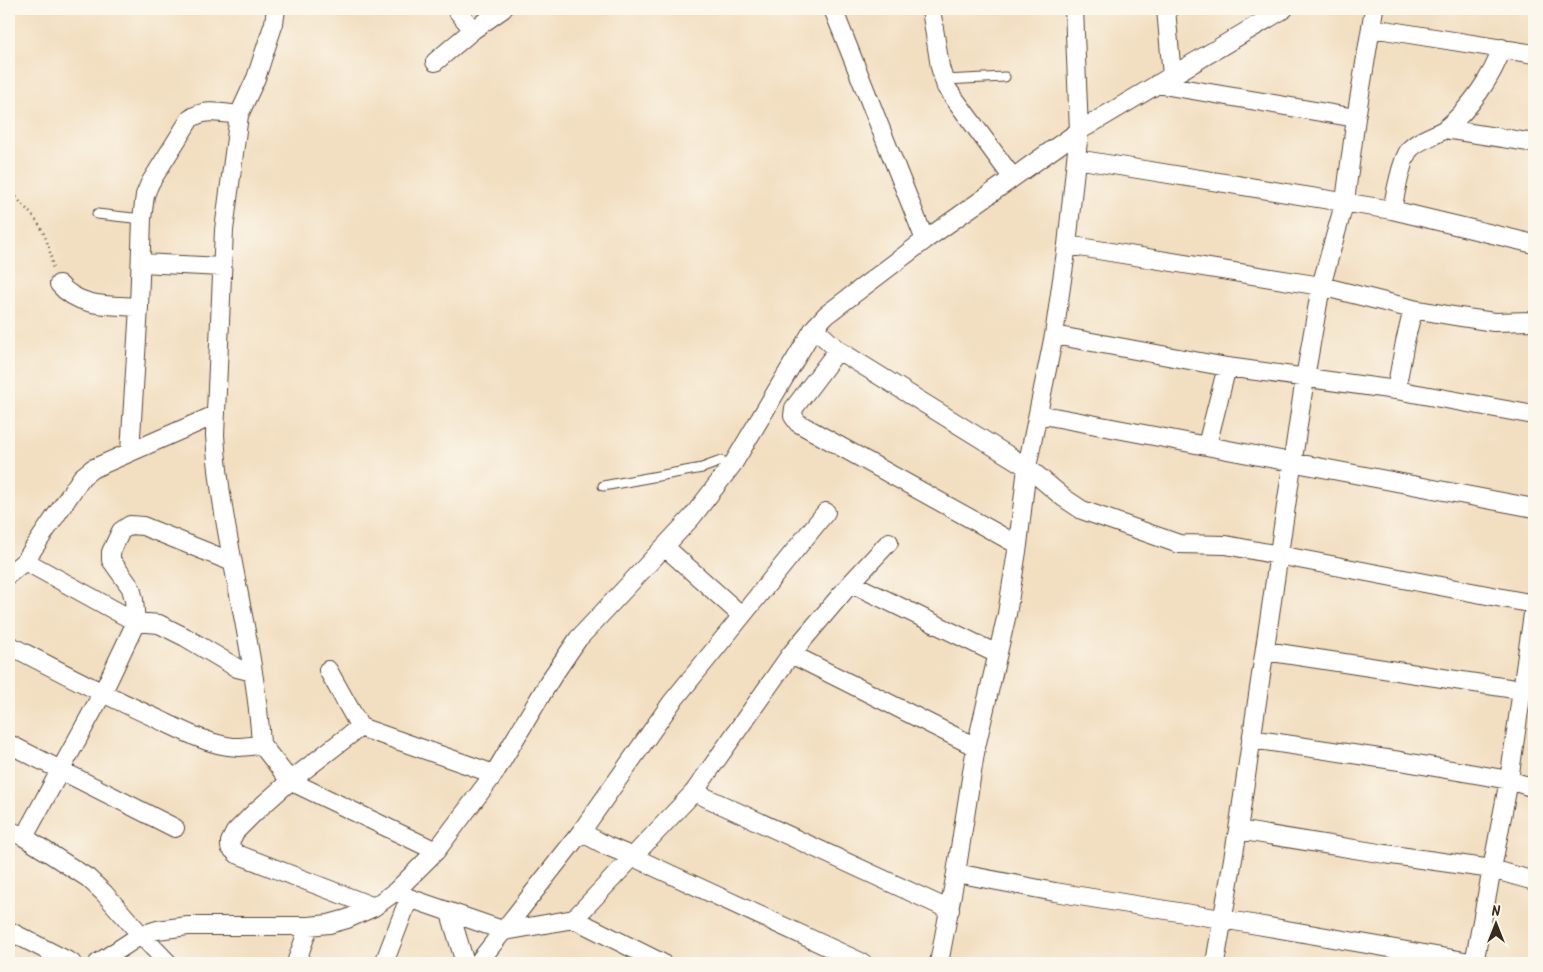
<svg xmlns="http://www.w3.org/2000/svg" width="1543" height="972" viewBox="0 0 1543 972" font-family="Kalam,sans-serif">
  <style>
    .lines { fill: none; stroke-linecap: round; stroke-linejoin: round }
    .service-casing { stroke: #564536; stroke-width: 11 }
    .minor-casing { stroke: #564536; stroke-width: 20 }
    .path { stroke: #564536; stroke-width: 2.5; stroke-dasharray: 1 4; stroke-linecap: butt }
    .service { stroke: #fff; stroke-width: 9 }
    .minor { stroke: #fff; stroke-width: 18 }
  </style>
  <rect width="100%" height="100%" fill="#fbf7ec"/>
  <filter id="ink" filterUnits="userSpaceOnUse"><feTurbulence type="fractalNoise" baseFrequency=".02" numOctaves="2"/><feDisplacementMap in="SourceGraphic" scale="10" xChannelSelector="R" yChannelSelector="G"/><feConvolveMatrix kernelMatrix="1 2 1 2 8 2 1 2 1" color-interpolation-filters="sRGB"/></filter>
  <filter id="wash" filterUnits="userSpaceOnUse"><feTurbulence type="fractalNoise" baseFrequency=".0096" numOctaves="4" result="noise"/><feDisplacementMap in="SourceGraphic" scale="20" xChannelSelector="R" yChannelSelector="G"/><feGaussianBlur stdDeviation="1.12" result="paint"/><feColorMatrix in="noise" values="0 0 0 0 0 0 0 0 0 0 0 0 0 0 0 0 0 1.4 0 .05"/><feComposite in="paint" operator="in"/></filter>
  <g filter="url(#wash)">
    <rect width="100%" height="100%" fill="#f2dec0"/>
  </g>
  <g filter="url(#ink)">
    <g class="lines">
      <defs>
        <path id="service" d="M944,80l61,-3
          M97,214l45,5
          M603,486l99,-18 19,-7 12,3"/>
        <path id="minor" d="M456,9l17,21 30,-21
          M833,9l92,231
          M931,9l9,58 6,20 66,90
          M1166,9l6,67
          M1372,28l162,26
          M435,62l38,-32
          M1157,84l199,34
          M1445,129l89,14
          M1076,159l316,51 142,34
          M1392,210c3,-14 10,-54 19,-62 9,-9 24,-12 34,-19 24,-19 48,-53 57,-81
          M1067,245l254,41 92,23 41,7 40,6 40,-1
          M141,263l81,4
          M59,284c20,24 51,21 80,23
          M814,328l24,22 189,117 37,31 18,12 97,34 47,1 308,59
          M1054,335l173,32 169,23 138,25
          M838,350l-44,58 -1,8 5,7 220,122
          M1396,390l9,-48 8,-33
          M1038,414l496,94
          M1207,445l20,-78
          M130,452l9,-145 3,-88 3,-24 5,-12 40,-64c14,-11 32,-6 49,-4
          M665,547l76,68
          M25,561l111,61 23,2 26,13 52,31 16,4
          M9,574l16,-13 57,-84 10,-8 123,-54
          M851,583l38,-41
          M9,645c50,26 99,52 151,75 21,10 44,22 67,26 12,2 23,1 34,-2l29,37 146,70
          M1265,651l256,39
          M791,654l185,93
          M328,670l32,57 134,47
          M360,727l-70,54 -35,31 -20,20 -5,10v5l7,7 137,53
          M1251,739l149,22 109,19 25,8
          M9,744l166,84
          M261,744c-6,-104 -40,-205 -46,-309l9,-205 15,-115 17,-37 18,-55 2,-14
          M694,792l256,118
          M9,830l15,7 64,41 16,15 37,42 27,28
          M1238,830l147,24 107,15 42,12
          M581,832l26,14 26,11 230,106
          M24,837l78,-143 34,-72 -2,-22 -3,-12 -20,-28v-8l10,-21 9,-6 13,1 89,36
          M956,873l99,19 191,31 230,40
          M396,891l13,7 96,33 69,-12 120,-127 97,-138 60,-71 146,71
          M450,913l15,50
          M574,919l88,44
          M9,931l63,32
          M98,963l43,-28 16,-5 31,-4h121l20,-2 18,-5 27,-12 22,-16 40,-40 58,-77 58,-97 26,-38 114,-122 41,-53 81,-136 12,-13 99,-75 154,-109 205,-122
          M296,963l13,-37
          M384,963l25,-65
          M478,963l103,-131 91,-130 154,-190
          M939,963l17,-90 20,-126 31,-133 11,-69 9,-78 27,-132 13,-90 12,-114 -5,-122
          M1215,963l23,-133 67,-452 16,-92 24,-85 11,-83 18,-109
          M1474,963l35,-183 25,-173"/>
      </defs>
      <!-- service casing -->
      <use href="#service" class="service-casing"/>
      <!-- minor casing -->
      <use href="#minor" class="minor-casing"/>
      <!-- path -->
      <path class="path" d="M9,184c5,14 17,23 26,35 12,15 16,34 18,52"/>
      <!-- service -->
      <use href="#service" class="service"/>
      <!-- minor -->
      <use href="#minor" class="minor"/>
    </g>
  </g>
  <!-- margin -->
  <rect width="1543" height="972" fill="none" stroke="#fbf7ec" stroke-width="30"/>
  <!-- north arrow -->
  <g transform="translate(1496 924)" stroke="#fbf7ec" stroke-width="4" paint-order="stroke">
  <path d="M0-4L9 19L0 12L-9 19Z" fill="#3b2a1e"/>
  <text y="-8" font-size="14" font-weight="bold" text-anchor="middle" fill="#3b2a1e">N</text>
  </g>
</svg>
